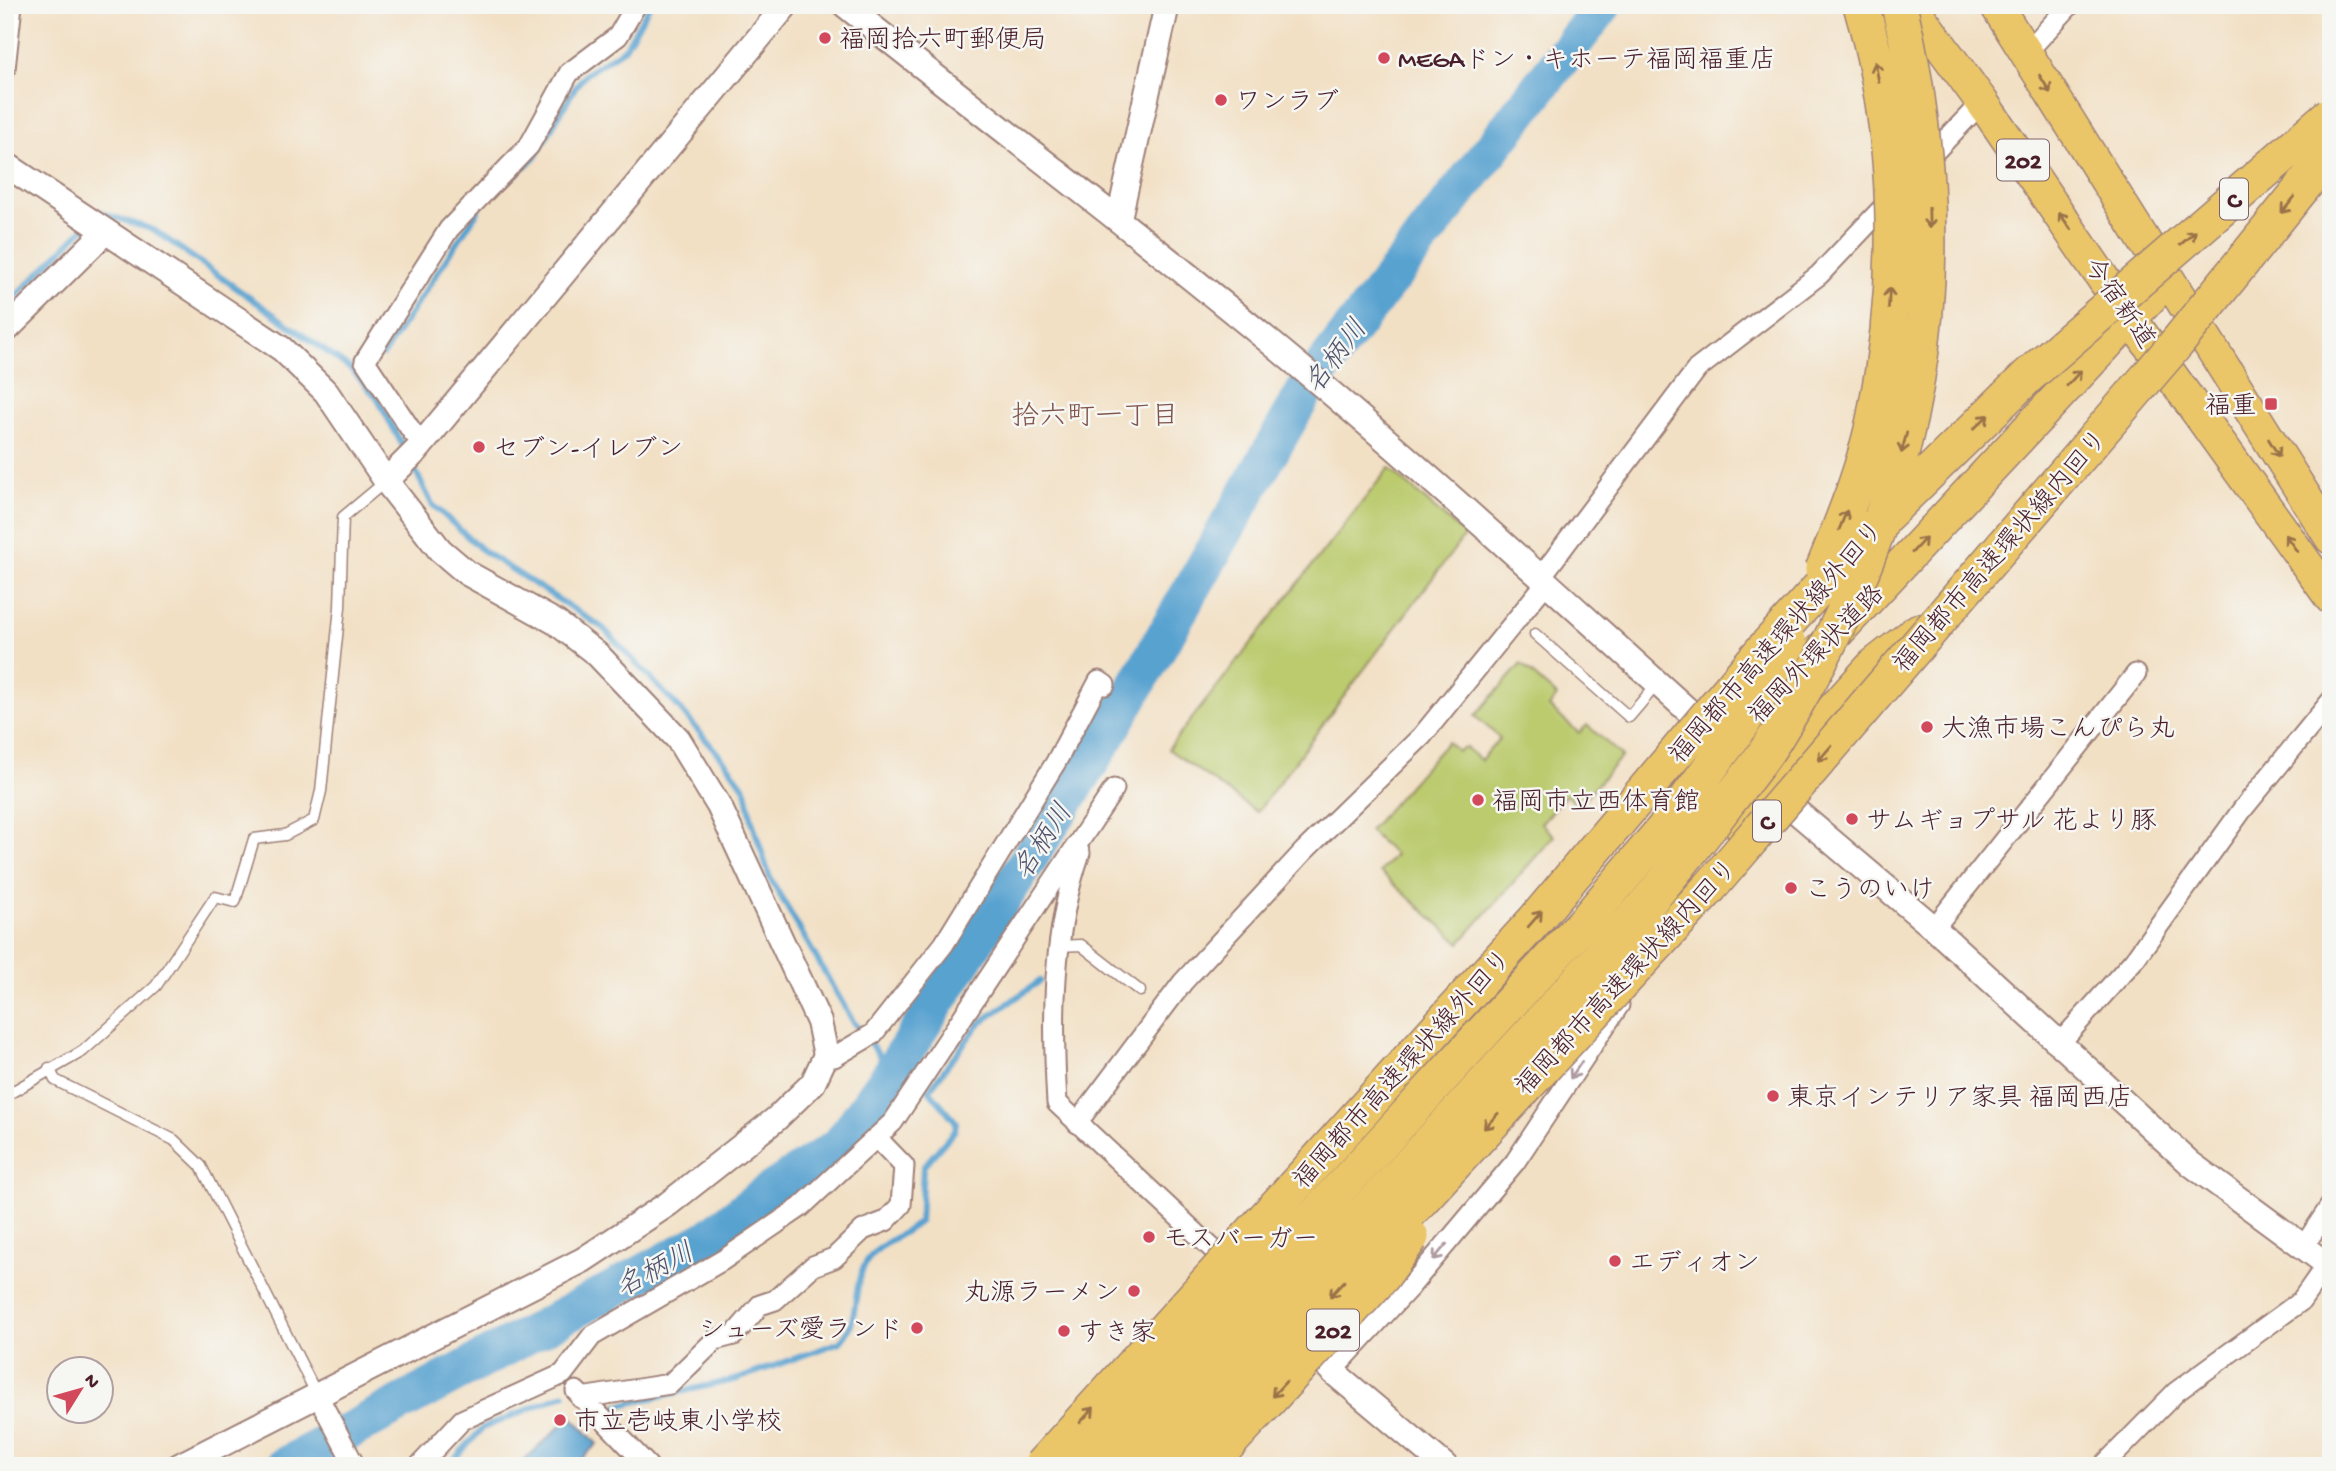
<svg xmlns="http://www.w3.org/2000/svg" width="2336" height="1471" viewBox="0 0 2336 1471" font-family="'Gochi Hand','Klee One',sans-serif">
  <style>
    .green { fill: #bbcb6e; stroke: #82754c; stroke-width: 2 }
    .water { fill: #59a2d0; stroke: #52607e; stroke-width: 2 }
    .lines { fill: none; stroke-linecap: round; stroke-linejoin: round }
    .stream { stroke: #59a2d0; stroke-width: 6 }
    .river { stroke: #59a2d0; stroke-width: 38 }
    .service-casing { stroke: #9e8078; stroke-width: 13 }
    .minor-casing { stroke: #9e8078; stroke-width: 23 }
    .tertiary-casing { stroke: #9e8078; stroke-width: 28 }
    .trunk-casing { stroke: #9e8078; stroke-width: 35 }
    .service { stroke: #fff; stroke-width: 10 }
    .minor { stroke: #fff; stroke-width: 19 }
    .tertiary { stroke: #fff; stroke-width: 24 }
    .trunk { stroke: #eac669; stroke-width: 32 }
    .motorway-bridge-casing { stroke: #9e8078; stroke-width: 38; stroke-linecap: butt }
    .motorway-bridge { stroke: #eac669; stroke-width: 35 }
    .oneway { stroke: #9a724a }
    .oneway2 { stroke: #ae9aa0 }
    .poi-dot { fill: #d1495b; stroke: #f6f6f2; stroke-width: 2.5 }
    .labels { text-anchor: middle; stroke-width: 5; stroke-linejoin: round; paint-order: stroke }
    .shield { fill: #f6f6f2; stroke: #7e6067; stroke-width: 2 }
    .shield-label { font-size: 24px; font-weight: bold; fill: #4a1f2b }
    .poi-label { font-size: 26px; fill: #4a1f2b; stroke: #f6f6f2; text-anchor: start }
    .street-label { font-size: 26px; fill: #4a1f2b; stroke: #f6f6f2 }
    .water-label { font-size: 28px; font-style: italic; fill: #50536d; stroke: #f6f6f2 }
    .neighbourhood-label { font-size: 28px; fill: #81554b; stroke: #f6f6f2 }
  </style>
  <rect width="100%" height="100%" fill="#f6f6f2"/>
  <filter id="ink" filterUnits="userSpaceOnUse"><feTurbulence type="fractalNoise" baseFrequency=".0143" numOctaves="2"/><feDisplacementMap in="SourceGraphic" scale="14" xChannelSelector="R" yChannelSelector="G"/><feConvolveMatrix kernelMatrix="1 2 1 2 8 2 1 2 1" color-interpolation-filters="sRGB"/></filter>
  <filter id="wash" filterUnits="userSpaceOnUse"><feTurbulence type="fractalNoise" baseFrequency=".00686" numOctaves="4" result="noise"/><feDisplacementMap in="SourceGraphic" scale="28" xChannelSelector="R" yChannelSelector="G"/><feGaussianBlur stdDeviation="1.57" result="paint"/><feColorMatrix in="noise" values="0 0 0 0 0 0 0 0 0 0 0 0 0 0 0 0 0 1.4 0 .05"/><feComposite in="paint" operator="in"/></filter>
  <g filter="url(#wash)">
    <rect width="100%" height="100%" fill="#f2e0c5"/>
    <!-- green -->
    <path class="green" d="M1389,468l76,67 -208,277 -89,-63z
      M1521,664l36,32 -8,11 30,26 8,-8 35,31 -44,50 -12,-11 -25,28 13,13 -94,107 -80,-71 15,-17 -26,-24 78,-89 11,9 7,-4 16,13 19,-22 -25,-22z"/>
    <!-- water -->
    <path class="water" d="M571,1416l26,28 -23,22h-56z"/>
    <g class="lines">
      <!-- stream -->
      <path class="stream" d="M508,181l27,-24 41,-71 10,-12 39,-26 25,-43
        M95,216l4,-4 55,18 197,139 26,29 29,54
        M5,307l83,-83
        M383,355l95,-144
        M411,462l21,42 51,47 120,77 77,81 50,59 16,22 6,31 18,57 84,145 38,49
        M616,1406l122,-27 102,-37c21,-20 11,-57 27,-81 12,-18 37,-26 53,-40l3,-54 32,-37 1,-8 -27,-32 50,-66 61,-43
        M448,1466l35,-38 82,-34"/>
      <!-- river -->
      <path class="river" d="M284,1466l423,-227 54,-42 79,-52 52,-73 214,-334 202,-352 295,-381"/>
    </g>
  </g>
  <g filter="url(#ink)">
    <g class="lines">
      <defs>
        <path id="service" d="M1535,634l94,83 28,-33
          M1059,946l22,-1 59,46
          M49,1068l6,12 119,60 27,26 116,229
          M5,1096l78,-45 73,-65 59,-89 20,5 19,-63 31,-4 29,-15 7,-29 19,-184 3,-90 42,-35"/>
        <path id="minor" d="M2026,53l44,-48
          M5,69l7,-64
          M1921,166l61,-64
          M425,440l-12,-7 -48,-72 84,-132 80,-83 40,-73 49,-37 18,-31
          M1540,578l157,-209 122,-94 75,-79
          M1080,853c-28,81 -28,165 -23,250l176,165
          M1934,928l202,-254
          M2059,1044l75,-84 108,-150 89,-109
          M826,1055l8,2 39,-23 71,-90 112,-182 43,-81 6,4
          M1077,1123l106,-141 121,-131 118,-115 124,-153
          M2304,1246l27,-41
          M1332,1371l77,-83 106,-126 104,-157
          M576,1391l72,75
          M318,1396l37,70
          M581,1398l89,-14 45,-44 19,-5 26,-30 15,-5 38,-34 21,-8 29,-28 23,-9 15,-16 3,-39 -27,-28
          M419,1466l43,-46 101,-46 29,-38 131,-76 78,-53 92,-85 221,-333
          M2103,1466l73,-74 125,-91 26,-37"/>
        <path id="tertiary" d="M845,5c166,133 336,260 498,398 126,107 247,220 370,330
          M5,164l277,185 44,43 60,89 54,69 27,23 90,50 41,32 80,84 41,67 100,216 7,33 -13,28 -37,36 -108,85 -85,56 -404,206
          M1119,218l48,-213
          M5,331l100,-99
          M386,481l31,-31 369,-445
          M1771,790l163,138 257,236 140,103
          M1304,1341l28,30 113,95"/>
        <path id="trunk" d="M1911,5l71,97 148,216 201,280
          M1996,5l335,533
          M1754,716l82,-82 331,-354
          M1732,820l141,-155 45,-35"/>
      </defs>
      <!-- service casing -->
      <use href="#service" class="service-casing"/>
      <!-- minor casing -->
      <use href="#minor" class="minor-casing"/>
      <!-- tertiary casing -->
      <use href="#tertiary" class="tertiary-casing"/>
      <!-- trunk casing -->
      <use href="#trunk" class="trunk-casing"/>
      <!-- service -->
      <use href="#service" class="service"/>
      <!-- minor -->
      <use href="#minor" class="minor"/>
      <!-- tertiary -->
      <use href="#tertiary" class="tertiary"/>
      <!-- trunk -->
      <use href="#trunk" class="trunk"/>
      <defs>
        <path id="motorway-bridge" d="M1823,570c20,-50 42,-102 52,-155 27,-134 25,-279 -14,-410
          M1041,1466l495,-547 226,-268 121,-133 145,-142 303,-262
          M1085,1466l504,-549 84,-99 69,-94 47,-81
          M1132,1466c120,-131 241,-262 361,-392 81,-88 163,-175 234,-271 16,-20 33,-41 47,-63 147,-233 189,-466 125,-735
          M1175,1466l536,-580 465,-542 155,-192
          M1208,1466l174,-189 29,-40"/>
      </defs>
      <!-- motorway-bridge casing -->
      <use href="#motorway-bridge" class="motorway-bridge-casing"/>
      <!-- motorway-bridge -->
      <use href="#motorway-bridge" class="motorway-bridge"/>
    </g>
    <!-- one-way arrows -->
    <defs><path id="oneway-shaft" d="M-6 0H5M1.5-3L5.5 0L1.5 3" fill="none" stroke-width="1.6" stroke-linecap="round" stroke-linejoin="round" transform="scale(1.75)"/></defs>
    <g class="oneway">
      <use href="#oneway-shaft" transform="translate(1877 72) rotate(-101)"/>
      <use href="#oneway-shaft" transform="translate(2045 84) rotate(58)"/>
      <use href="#oneway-shaft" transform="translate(2288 205) rotate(129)"/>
      <use href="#oneway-shaft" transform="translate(1929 218) rotate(89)"/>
      <use href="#oneway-shaft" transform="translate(2065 221) rotate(-125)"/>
      <use href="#oneway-shaft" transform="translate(2188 238) rotate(-41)"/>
      <use href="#oneway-shaft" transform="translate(1889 298) rotate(-87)"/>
      <use href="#oneway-shaft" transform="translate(2074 378) rotate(-47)"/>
      <use href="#oneway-shaft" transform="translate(1981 422) rotate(-44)"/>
      <use href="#oneway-shaft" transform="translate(1904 443) rotate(105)"/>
      <use href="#oneway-shaft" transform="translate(2274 448) rotate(58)"/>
      <use href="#oneway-shaft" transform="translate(1843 520) rotate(-68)"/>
      <use href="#oneway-shaft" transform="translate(2291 543) rotate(-126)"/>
      <use href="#oneway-shaft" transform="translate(1919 545) rotate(-47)"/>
      <use href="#oneway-shaft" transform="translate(1825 753) rotate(131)"/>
      <use href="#oneway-shaft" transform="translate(1535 919) rotate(-49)"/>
      <use href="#oneway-shaft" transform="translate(1491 1121) rotate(133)"/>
      <use href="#oneway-shaft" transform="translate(1337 1289) rotate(133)"/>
      <use href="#oneway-shaft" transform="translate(1279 1389) rotate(133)"/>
      <use href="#oneway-shaft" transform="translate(1087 1415) rotate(-48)"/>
    </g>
    <g class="oneway2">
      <use href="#oneway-shaft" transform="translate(1576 1070) rotate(124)"/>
      <use href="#oneway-shaft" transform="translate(1440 1252) rotate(130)"/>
    </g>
  </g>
  <!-- markers -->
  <g class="poi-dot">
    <circle cx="825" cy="38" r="7"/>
    <circle cx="1384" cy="58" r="7"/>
    <circle cx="1221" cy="100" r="7"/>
    <rect x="2264" y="397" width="14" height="14" rx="3.5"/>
    <circle cx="479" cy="447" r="7"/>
    <circle cx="1927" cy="727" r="7"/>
    <circle cx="1478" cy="800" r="7"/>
    <circle cx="1852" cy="819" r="7"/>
    <circle cx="1791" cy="888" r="7"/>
    <circle cx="1773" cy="1096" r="7"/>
    <circle cx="1149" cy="1237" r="7"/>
    <circle cx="1615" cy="1261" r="7"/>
    <circle cx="1134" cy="1291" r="7"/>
    <circle cx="917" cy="1328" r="7"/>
    <circle cx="1064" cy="1331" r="7"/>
    <circle cx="560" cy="1420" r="7"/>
  </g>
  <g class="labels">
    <!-- shield labels -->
    <g class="shield">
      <rect x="1997" y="139.5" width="52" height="41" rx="5"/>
      <rect x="2220" y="178.5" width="28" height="41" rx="5"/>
      <rect x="1753" y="800.5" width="28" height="41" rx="5"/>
      <rect x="1307" y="1309.5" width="52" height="41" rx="5"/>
    </g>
    <g class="shield-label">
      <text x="2023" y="168">202</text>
      <text x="2234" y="207">C</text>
      <text x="1767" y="829">C</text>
      <text x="1333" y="1338">202</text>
    </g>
    <!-- poi labels -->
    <g class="poi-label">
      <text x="839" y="47">福岡拾六町郵便局</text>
      <text x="1398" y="67">MEGAドン・キホーテ福岡福重店</text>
      <text x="1235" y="109">ワンラブ</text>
      <text x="2257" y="413" text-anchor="end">福重</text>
      <text x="493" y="456">セブン-イレブン</text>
      <text x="1941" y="736">大漁市場こんぴら丸</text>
      <text x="1492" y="809">福岡市立西体育館</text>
      <text x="1866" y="828">サムギョプサル 花より豚</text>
      <text x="1805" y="897">こうのいけ</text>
      <text x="1787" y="1105">東京インテリア家具 福岡西店</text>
      <text x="1163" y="1246">モスバーガー</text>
      <text x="1629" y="1270">エディオン</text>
      <text x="1120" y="1300" text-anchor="end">丸源ラーメン</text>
      <text x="903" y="1337" text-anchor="end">シューズ愛ランド</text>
      <text x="1078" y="1340">すき家</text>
      <text x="574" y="1429">市立壱岐東小学校</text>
    </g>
    <!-- street labels -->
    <g class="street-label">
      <text transform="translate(2121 302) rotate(55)" y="9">今宿新道</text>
      <text transform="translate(1999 550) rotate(-49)" y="9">福岡都市高速環状線内回り</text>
      <text transform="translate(1775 641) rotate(-49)" y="9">福岡都市高速環状線外回り</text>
      <text transform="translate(1815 653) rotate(-46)" y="9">福岡外環状道路</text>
      <text transform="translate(1625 976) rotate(-47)" y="9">福岡都市高速環状線内回り</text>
      <text transform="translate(1401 1068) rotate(-48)" y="9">福岡都市高速環状線外回り</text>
    </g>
    <!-- water labels -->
    <g class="water-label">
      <text transform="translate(1334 355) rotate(-53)" y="10">名柄川</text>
      <text transform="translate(1041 840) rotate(-57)" y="10">名柄川</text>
      <text transform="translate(654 1268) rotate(-28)" y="10">名柄川</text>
    </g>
    <!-- neighbourhood labels -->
    <g class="neighbourhood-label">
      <text x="1095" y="424">拾六町一丁目</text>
    </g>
  </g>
  <!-- margin -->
  <rect width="2336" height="1471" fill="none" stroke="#f6f6f2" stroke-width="28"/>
  <!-- north arrow -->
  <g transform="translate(80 1390) rotate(53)"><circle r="33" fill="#f6f6f2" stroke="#b1a0a2" stroke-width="2"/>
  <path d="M0-5L12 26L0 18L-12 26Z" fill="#d1495b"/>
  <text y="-10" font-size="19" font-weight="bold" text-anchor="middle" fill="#4a1f2b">N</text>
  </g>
</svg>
